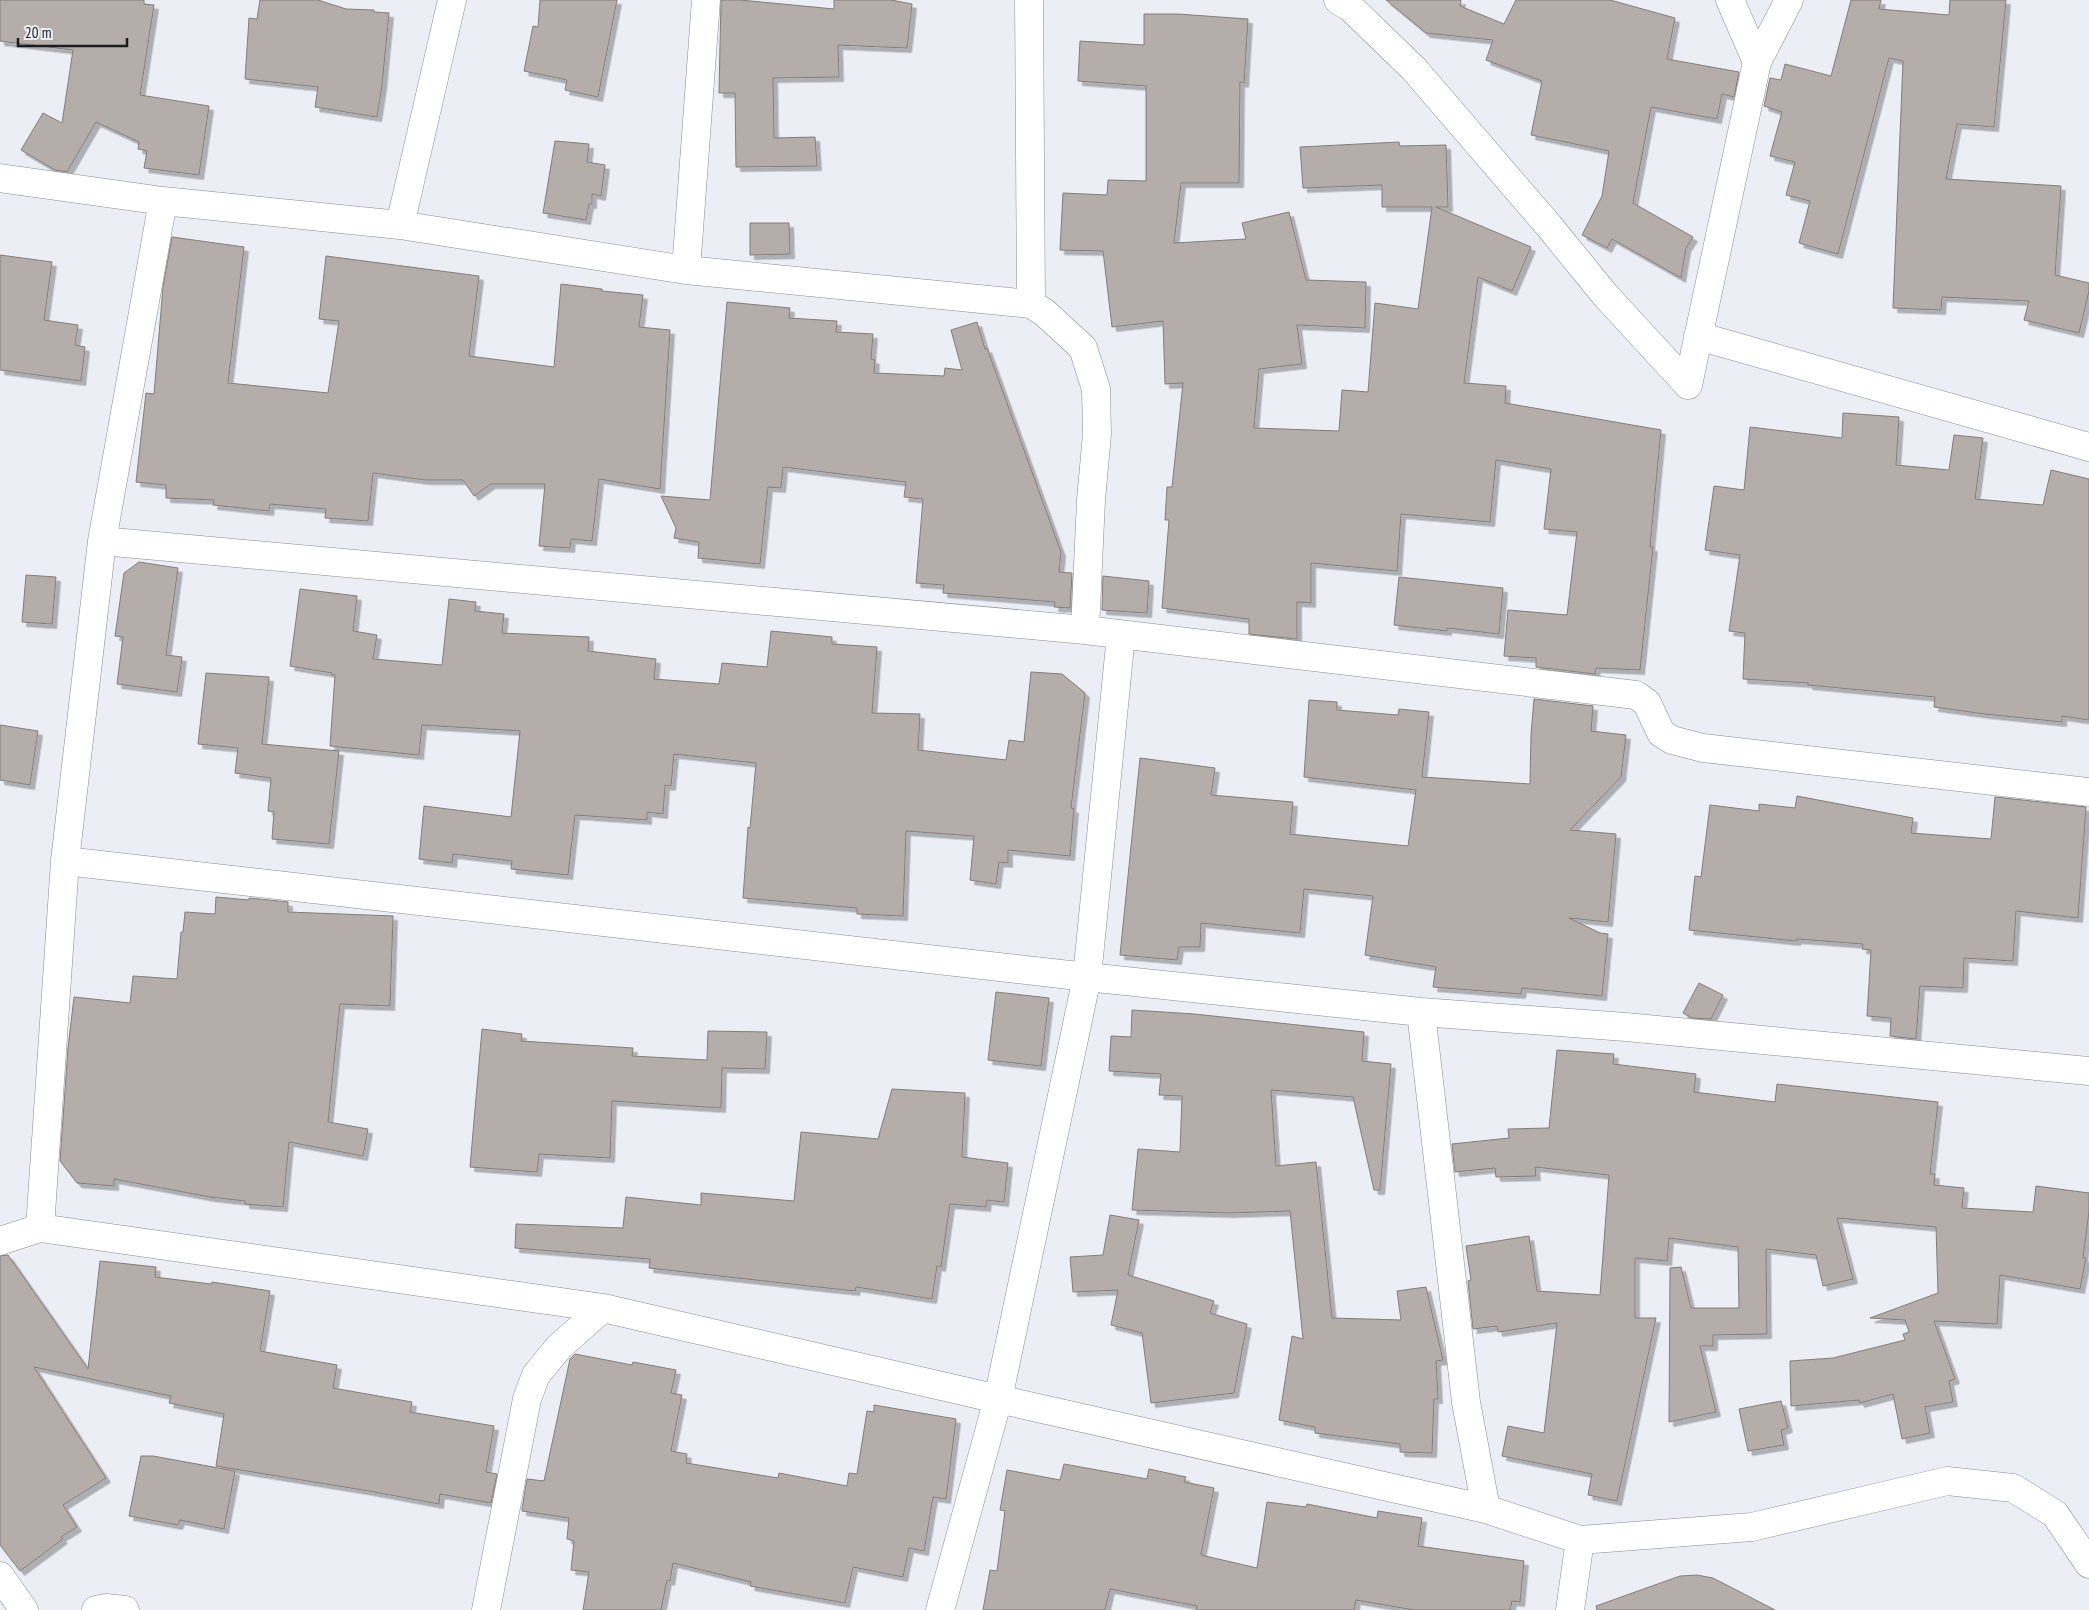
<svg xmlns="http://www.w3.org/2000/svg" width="2089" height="1610" viewBox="0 0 2089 1610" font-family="'PT Sans Narrow',sans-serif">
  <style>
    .building { fill: #b5adaa; stroke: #847c79; filter: url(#shadow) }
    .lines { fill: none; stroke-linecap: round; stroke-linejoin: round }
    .minor-casing { stroke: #898c93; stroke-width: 29 }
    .minor { stroke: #fff; stroke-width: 28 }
  </style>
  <defs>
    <filter id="shadow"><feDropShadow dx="4.5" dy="4.5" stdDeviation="0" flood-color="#0004"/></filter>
  </defs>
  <rect width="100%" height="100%" fill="#ebeef5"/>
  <!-- building -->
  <path class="building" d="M0,0h144v4l10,1 -14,90 69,11 -10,69 -55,-7 3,-17 -9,-2 1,-7 -43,-20 -29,50 -12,-2 -34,-20 22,-37 19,10 11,-73 -73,-9z
    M260,0h58l28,9 28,1v2l15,1 -7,72 -5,32 -62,-10 3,-20 -73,-8 4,-61 8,1z
    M540,0h77l-19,97 -33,-7 2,-10 -43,-9 9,-45 5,1z
    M721,0h19l94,9v-9h57l21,4 -5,44 -69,-3 1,32 -66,1 1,60 41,-1 2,29 -81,1 -1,-74h-16z
    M1386,0h75l-1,6 44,18 12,-24h94l65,18 -8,41 72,13 -5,25 -12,-3 -5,25 -66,-12 -18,96 60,34 -7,11 -5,30 -69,-39 -5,9 -25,-13 20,-39 7,-45 -78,-16 11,-54 -56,-21 7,-20 -67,-7z
    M1851,0h30l-2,9 70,6 1,-15h56l-12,127 -37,-3 -11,55 115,7 -6,89 34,8v8l-10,42 -55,-13 5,-19 -87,-4 -1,13 -48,-2 10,-247 -14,-3 -51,196 -39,-11 11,-42 -24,-6 9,-33 -25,-6 12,-44 -18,-6 6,-28 11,2 4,-16 46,12z
    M1144,14h34l70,5 -4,64 -4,-1 -1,101h-58l-7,60 72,-4 -4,-16 47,-11 17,68 60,2 -1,46 -68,-3 5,39 -43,5 -5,59 85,3 3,-41 26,2 7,-89 43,6 14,-102h-50v-22l-79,3 -3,-41 99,-5 1,4 46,-1 2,62h-12l95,40 -19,44 -34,-14 -14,106 42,3 -1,17 156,27 -11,117h3l-13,123 -44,-2 -1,6 -59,-7v-9l-32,-2 4,-46 59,5 10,-83 -33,-3 7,-60 -55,-9 -6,62 -89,-8 -4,57 -86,-8v40l-14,-1v37l-48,-5v-15l-87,-11 7,-88h-4l2,-33h5l11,-104 -18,1 -2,-63 -51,6 -9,-76 -43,-1 3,-57 44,2 1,-15 38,1v-95l-68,-5 2,-40 64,4z
    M555,141l34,3 -2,18 18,3 -4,31 -9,-2v10h-3l-3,16 -43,-7z
    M750,223h39l1,31 -40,1z
    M172,237l72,10 -16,136 100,10 11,-72 -20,-2 7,-63 153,20 -10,80 85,11 7,-83 41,5v2l41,4 -4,32 31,3 -10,159 -61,-10 -7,62 -21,-2 -1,9 -31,-2 6,-62h-54l-17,12 -11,-16h-38l-52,-7 -5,48 -43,-3 1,-9 -56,-5 -1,7 -56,-6 1,-5 -48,-2v-13l-30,-3 10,-89 8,1 9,-107z
    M0,255l52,7 -8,58 34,5 -3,20 10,2 -4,34 -81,-11z
    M727,302l63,6 -1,10 48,3 -1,11 37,2 -2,25 4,1 -1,13 70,3 1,-8 17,2 -11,-40 26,-8 8,27 2,-1 74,204 -2,20 13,1 -2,35 -16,-1 1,-5 -112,-9 1,-8 -28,-2 7,-84 -19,-2 2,-15 -123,-15 -2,21 -13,-1 -8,77 -62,-6 1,-16 -25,-4 2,-10 -15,-32 49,4z
    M1843,413l56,4 -3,48 53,5 5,-35 29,3 -8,61 68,6 8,-35 38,9v241l-27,-4v6l-77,-8 -51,-7 1,-10 -127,-12v-2l-65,-4 2,-46 -16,-2 11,-76 -35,-5 9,-64 30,4 6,-63 92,11z
    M139,562l39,6 -12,87 16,2 -5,35 -60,-8 6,-47 -8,-1 9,-63z
    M26,575l30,2 -4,47 -30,-2z
    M1103,576l46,5 -2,32 -45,-3z
    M1399,577l104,11 -4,46 -52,-6v3l-53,-6z
    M300,589l57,7 -4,35 24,4 -4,24 69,6 7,-66 27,3 -1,9 29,3 -2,19 87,4 -1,14 68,8 -2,20 65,5 3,-21 45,4 4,-36 61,6v7l45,3 -5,66 48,1 -2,36 88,10 3,-20 15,2 7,-70 31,2 23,19 -14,115 3,1 -4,47 -62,-6v13l-9,-1 -3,22 -26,-4 4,-44 -68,-5 -3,85 -46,-2v-6l-114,-10 5,-71 2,1 6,-65 -82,-9 -3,32 -6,-1 -2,29 -16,-2v8l-72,-5 -7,60 -57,-6 1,-8 -59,-7 -1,9 -33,-4 5,-53 87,11 9,-86 -98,-6 -3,30 -89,-9 5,-71h-3v-2l-42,-7z
    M206,673l63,4 -7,67 77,7 -10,93 -57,-5 2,-27 -6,-1 3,-33 -36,-5 3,-25 -40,-4z
    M1534,699l59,7 -2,25 35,4 -5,42 -51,53 46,4 -8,88 -39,-4 31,15 8,1 -6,62 -80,-8 -1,6 -88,-7 3,-20 -71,-12 8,-59 -69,-7 -4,44 -99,-10 -1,24h-21l-2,13 -57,-5 20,-197 75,10 -4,27 82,7 -3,32 118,12 8,-56 -112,-13 5,-77 28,2v8l61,5 1,-6 30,3 -7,65 108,7 1,-50z
    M0,725l38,6 -8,54 -30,-5z
    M1797,796l116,22 -2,15 80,6 4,-42 91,10 -8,111 -62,-7 -3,50 -49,-3 -1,30 -43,-2 -4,53 -26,-3 1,-18 -24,-2 4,-66 -9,-1 1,-5 -66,-5 -1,2 -107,-11 6,-54 6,1 9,-72 49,6v-7l36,4z
    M216,897l33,3v-2l39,4v10l105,4 -3,90 -50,-2 -12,118 40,7 -5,27 -74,-14 -6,65 -38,-3v-3l-35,-4 -96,-18v7l-37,-3 -17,-22 8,-113 6,-51 56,6 3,-27 44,3 4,-47h2l2,-20 30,2z
    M1699,983l24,12 -12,24 -19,-1 -9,-5z
    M996,992l53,6 -8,68 -53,-6z
    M1132,1010l62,4 170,18 -2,29 29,3 -11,126h-6l-21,-93 -82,-7 5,76 40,-4 16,156 69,2 -4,-29 29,-4 17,73 -7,1 2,38h-4l-2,54 -32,-1v-8l-85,-11v-6l-36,-7 13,-84 11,3 -13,-128 -62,2 -96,-3 6,-61 42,3 2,-56 -23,-1 2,-21 -52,-3 2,-35 20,1z
    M482,1029l40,5 -1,7 112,7 -1,8 75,4 1,-29 59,1 -2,37 -43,-1 -1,40 -109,-7 -2,57 -71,-4 -2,18 -67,-5z
    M1557,1050l57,4 -1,10 83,10 -2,18 81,10 2,-18 161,18 -8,72h5l-1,11 30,3 -2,20 71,4 3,-26 53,7v19l-6,46h3l-6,31 -80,-14 -3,49 -63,-3 21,58 -6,2 4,21 -28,5 5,26 -28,6 -9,-45 -33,9 -1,-3 -68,6 -1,-45 43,-3 72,-18 -2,-6 6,-2 -4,-12 -35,-2 68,-25 -2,-66 -99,-9 16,61 -30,7 -7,-31 -50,-6 1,85 -54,1v11h-13l16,66 -47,10 1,-154 11,-1 10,41h48l-1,-61 -69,-9 -2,23 -32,-3v60h21l-39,183 -29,-6 4,-21 -90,-18 6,-30 36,7 13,-110 -59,9 -1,-6 -24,3 -5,-48 3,-1 -5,-34 63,-10 8,55 63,4 9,-120 -74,-8 1,9 -40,1 -1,-9 -40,4 -3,-28 57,-6 -1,-9 41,-1z
    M892,1089l73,4 -3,64 46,6 -4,39 -17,-2 -1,7 -36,-3 -9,63 -4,-1 -5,33 -76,-12 -1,4 -28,-3 -178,-20 1,-9 -135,-11 1,-24 107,4 3,-31 75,8v-12l93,8 7,-69 77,7z
    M1110,1215l29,5 -11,55 86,26 -4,12 37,11 -13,69 -83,10 -9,-70 -31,-8 7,-35 -45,2 -3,-35 33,-2z
    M8,1255l80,114 12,-108 56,6 -1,10 56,7 1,-2 58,9 -10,60 77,14 -4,23 79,14 -2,10 84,14 -8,46 11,2 -6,29 -51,-9 -1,10 -70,-13 -153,-25 8,-52 -55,-11 2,-7 -137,-29 72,111 -43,27 14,22 -16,10 2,2 -43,32 -20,-26v-289z
    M575,1354l57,11 1,-3 43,8 -5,23 11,2 -11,56 16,3 -1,9 92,15 1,-5 68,13 2,-13 8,1 10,-63 7,1v-7l82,14 -10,80 -13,-2 -9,54 -15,-3 -6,29 -50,-10 -8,36 -95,-17 1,-4 -78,-19 -3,18 -3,-1 -6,30h-78l6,-38 -18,-2 3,-29 -7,-2 2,-21 -47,-7v-2l5,-30 17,2 26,-122z
    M1781,1401l7,27 -7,2 3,15 -36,6 -9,-42z
    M141,1456h12l82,15 -11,58 -44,-9 -2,5 -49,-9z
    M1064,1464l83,15 2,-10 37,8 -2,5 30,6 -13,67 56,13 10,-66 39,5 1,-3 70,14 1,-7 44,7 -4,28 106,15 -4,41 -8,-1 -2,9h-96l-58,-10 -2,10h-158l1,-4 -87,-17 -5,21h-122l7,-40 7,1 8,-60 -5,-1 7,-40 53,10z
    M1697,1575l16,3 62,32h-178l-1,-4 84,-30z"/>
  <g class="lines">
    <defs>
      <path id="minor" d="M1029,0l2,304
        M1338,0l13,8 63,61 135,157 57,70 82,89
        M1730,0l27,62
        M0,178l163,23 237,24 286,45 345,34 14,9 38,35 13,41 1,45 -6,66 -6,130
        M400,225l52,-225
        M686,270l20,-270
        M1698,336l391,111
        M1688,385l69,-323 32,-62
        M102,541l983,89 551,65 11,8 14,30 11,7 31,8 386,44
        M65,861l1022,116 334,35 205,15 463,44
        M1421,1012l45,390 20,107
        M40,1228l25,-367 37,-320 61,-340
        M0,1241l40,-13 563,80 395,91 488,110 94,31 172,-13 195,-46 66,7 42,26 34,50
        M0,1576l24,34
        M96,1610l10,-2 19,2
        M486,1610l41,-211 9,-24 23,-28 44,-39
        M940,1610l58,-211 89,-422 34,-342
        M1570,1610l10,-70"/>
    </defs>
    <!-- minor casing -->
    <use href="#minor" class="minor-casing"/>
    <!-- minor -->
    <use href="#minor" class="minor"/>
  </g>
  <!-- scale -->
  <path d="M18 38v8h109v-8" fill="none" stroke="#1c1d20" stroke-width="2.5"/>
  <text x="25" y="38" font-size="15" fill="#1c1d20" stroke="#ebeef5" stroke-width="4" paint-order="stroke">20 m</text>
</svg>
